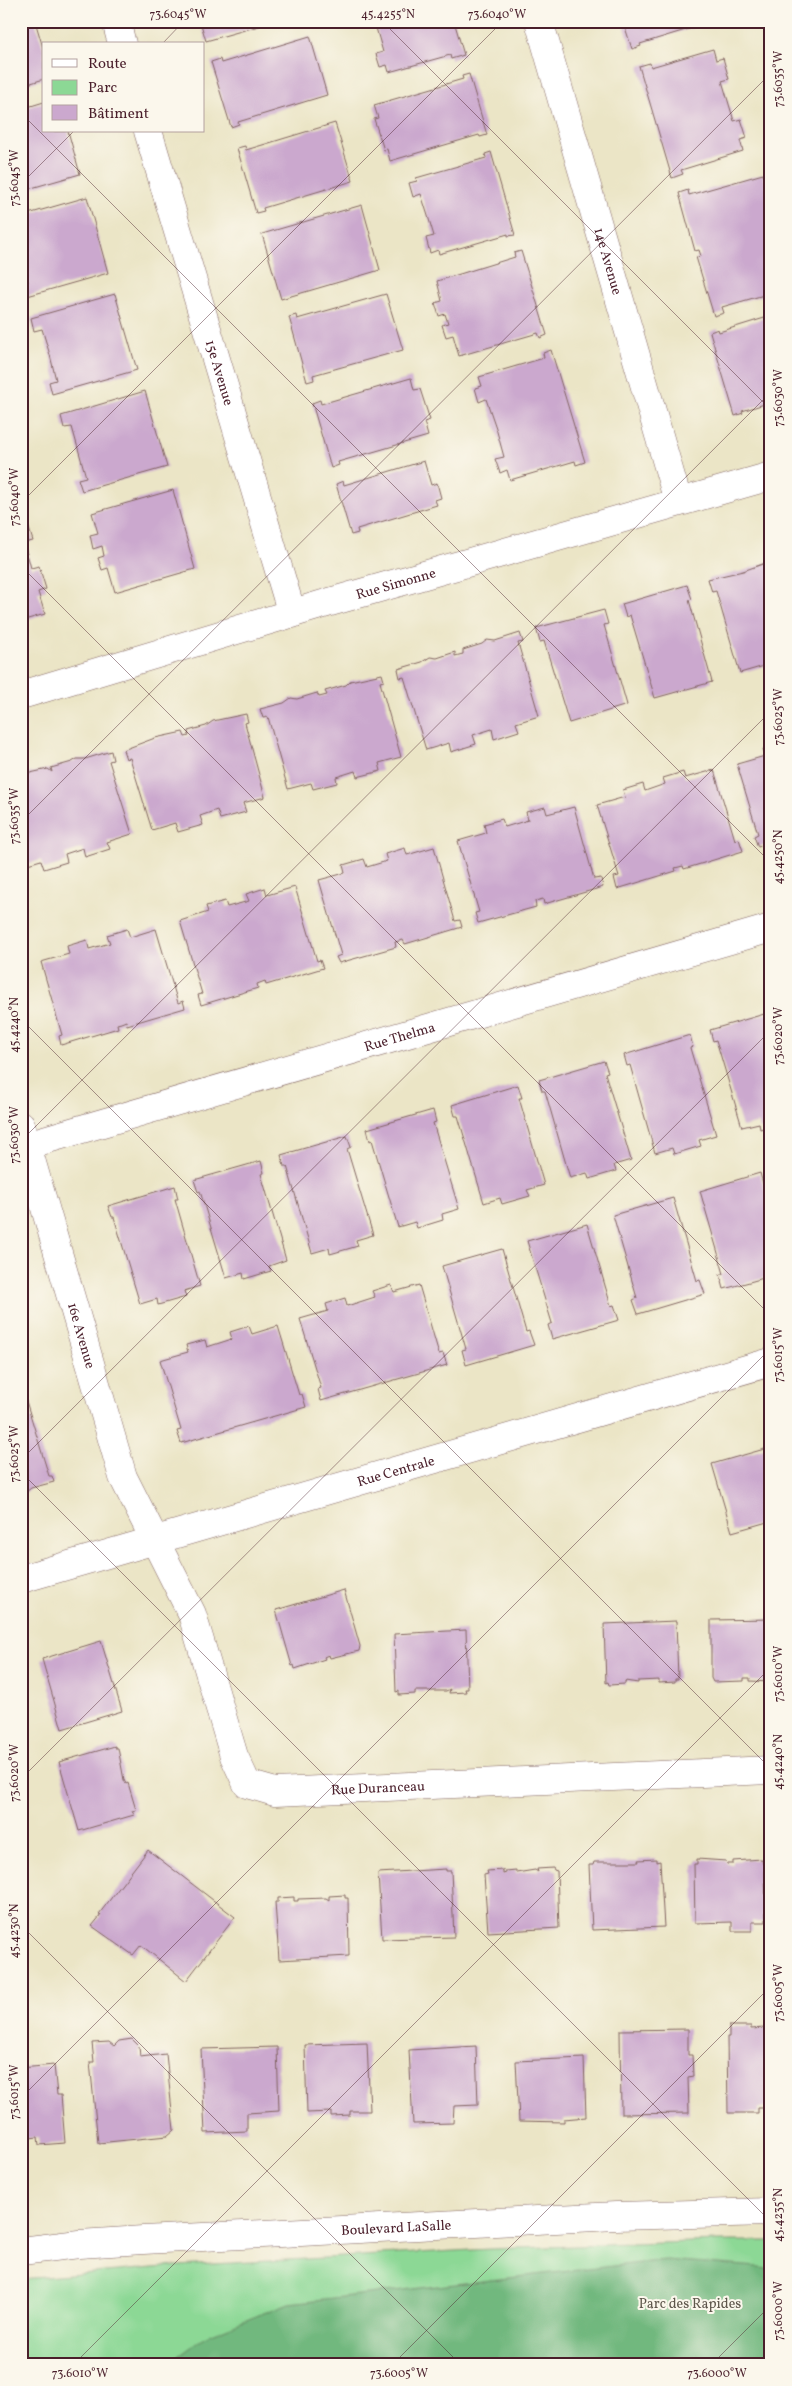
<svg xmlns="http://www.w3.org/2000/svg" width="792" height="2386" viewBox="0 0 792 2386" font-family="Vollkorn,serif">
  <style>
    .green { fill: #8cd895; stroke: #6b7c60 }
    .forest { fill: #71b87e; stroke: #5e6c54 }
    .building { fill: #cba8ce }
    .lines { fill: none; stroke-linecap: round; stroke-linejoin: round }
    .minor-casing { stroke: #826461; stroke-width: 29 }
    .tertiary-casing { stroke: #826461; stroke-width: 29 }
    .secondary-casing { stroke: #826461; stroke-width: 29 }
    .minor { stroke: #fff; stroke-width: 28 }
    .tertiary { stroke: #fff; stroke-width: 28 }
    .secondary { stroke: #fff; stroke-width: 28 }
    .ticks { fill: none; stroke: #4a1f2b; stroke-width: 1; stroke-opacity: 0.45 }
    .labels { text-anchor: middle; stroke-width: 4; stroke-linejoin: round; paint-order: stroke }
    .street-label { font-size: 14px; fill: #4a1f2b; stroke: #fbf7ec }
    .park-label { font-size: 14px; fill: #5e564b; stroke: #fbf7ec }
    .neatline { fill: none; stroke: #4a1f2b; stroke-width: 2 }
    .ticks-label { font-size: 12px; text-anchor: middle; fill: #4a1f2b }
  </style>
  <rect width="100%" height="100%" fill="#fbf7ec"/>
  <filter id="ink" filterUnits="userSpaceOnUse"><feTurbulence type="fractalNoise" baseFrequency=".02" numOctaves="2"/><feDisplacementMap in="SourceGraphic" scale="10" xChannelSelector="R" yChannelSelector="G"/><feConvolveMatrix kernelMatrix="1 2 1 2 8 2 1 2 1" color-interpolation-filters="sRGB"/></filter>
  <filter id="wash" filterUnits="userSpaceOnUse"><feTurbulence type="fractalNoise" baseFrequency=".0096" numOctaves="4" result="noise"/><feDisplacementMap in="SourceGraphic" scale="20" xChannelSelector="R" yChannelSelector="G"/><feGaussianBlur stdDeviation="1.12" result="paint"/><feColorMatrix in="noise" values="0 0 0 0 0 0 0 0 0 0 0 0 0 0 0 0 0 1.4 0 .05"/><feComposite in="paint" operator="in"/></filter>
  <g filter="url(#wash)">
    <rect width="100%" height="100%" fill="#ebe5c6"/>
    <!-- green -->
    <path class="green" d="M718,2241h53v124h-750v-86l156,-13 313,-17z"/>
    <!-- forest -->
    <path class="forest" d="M666,2260l105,8v97h-604l39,-29 83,-33z"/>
    <g id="blocks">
      <!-- building -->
      <path class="building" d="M21,21h14l9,30v28l-23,7z
        M200,21h73v1l-67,19z
        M374,21h80l10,34 -13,4 -1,-4 -61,17 -2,-7 -7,2 -4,-13 7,-2z
        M623,21h81l1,3 -65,20 1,2 -9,3z
        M310,36l17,59 -89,27 1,2 -8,3 -20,-65 9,-3 1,4z
        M713,49l3,11 7,-2 6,21 -7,2 12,40 7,-2 6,19 -7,2 3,11 -62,19 2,4 -11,4 -33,-112 11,-3 1,4z
        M469,74l18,61 -7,2 -1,-2 -89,26 -3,-12 -3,1 -10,-31 4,-1 -4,-13 89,-26 -1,-3z
        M44,102v29h24l12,43 -59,17v-82z
        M335,123l18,58 -90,27 1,3 -8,2 -19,-65 8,-2 1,4z
        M491,152l24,83 -7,1v-2l-69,20 -1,-4 -8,3 -4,-15 8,-2 -6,-20 -7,-22 -8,3 -4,-14 8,-2 -1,-3 70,-20 -1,-4z
        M763,174l6,22h2v97l-49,14 2,6 -10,3 -18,-59 5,-1 -2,-6 -4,1 -16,-58 9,-3 1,5z
        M87,197l21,76 -84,24 -3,-12 7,-3 -7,-22v-44z
        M362,205l18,65 -99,29 -19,-65z
        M521,251l26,84 -7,3 -2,-5 -79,23 -6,-21 -7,2 -4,-12 6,-2 -3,-9 -6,2 -4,-13 7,-2 -5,-20 78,-24 -1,-4z
        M115,294l22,76 -85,24 -3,-12 7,-2 -6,-25 -8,-26 -8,2 -3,-13z
        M386,294l17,56 -90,25 1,5 -7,2 -18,-65 7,-2 1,4z
        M771,316v86l-29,9 1,2 -8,3 -25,-84 8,-3 1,3z
        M551,350l34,112 -9,3 -1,-4 -65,19 -3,-10 -7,3 -5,-14 9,-2 -8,-29 -10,-29 -7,3 -4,-14 7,-2 -3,-9 65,-19 -1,-5z
        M411,378l3,12 6,-1 10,31 -6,2 4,14 -90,26 1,3 -8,3 -19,-65 8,-3 1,4z
        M145,391l22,76 -85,24 -4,-12 8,-2 -14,-50 -8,1 -3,-12z
        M424,461l7,24 6,-2 4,15 -6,2 2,5 -80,24 1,4 -7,2 -15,-51 7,-3 1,4z
        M173,490l22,79 -80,23 -7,-24 -6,2 -4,-12 6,-2 -2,-10 -9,3 -3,-14 8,-2 -6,-20z
        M26,519l7,22 -9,2 4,14 3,11 8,-2 7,23 -8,3 7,22 -24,7v-101z
        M771,561v103l-31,9 -24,-82 -4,1 -4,-13 35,-8z
        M687,585l5,14 -3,1 23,82 -57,16 -25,-83 -4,2 -4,-13z
        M604,610l4,14 -4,1 23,80 -58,18 -25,-82 -4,1 -4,-14z
        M520,633l3,9 -5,1 21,73 -23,7 3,8 -25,8 -2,-10 -19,6 3,9 -25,8 -2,-9 -23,7 -22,-73 -4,1 -2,-9 24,-7 8,-5 7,1 18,-6v4l8,-2v-4l19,-6 5,-4 8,1z
        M382,674l2,7 -4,1 21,75 -22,6 2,8 -24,6 -2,-6 -19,6 1,6 -24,6 -2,-6 -23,6 -20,-72 -5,1 -3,-9 24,-6 7,-5 6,1 20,-6 2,4 8,-2 -2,-4 21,-6 4,-4z
        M246,714l2,8 -3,1 20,74 -22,6 3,9 -26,7 -3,-9 -17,6 3,9 -25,7 -3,-9 -23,7 -22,-72 -4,1 -3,-9 32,-12 28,-6 2,5 4,-1 -1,-5 18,-5 7,-5z
        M771,746v97l-13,4 -4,-11 4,-2 -21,-70 28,-8 -2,-7z
        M111,751l2,9 -4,1 23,73 -25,8 3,7 -25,8 -2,-9 -18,6 2,8 -23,7 -3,-9 -20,6v-91l27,-6 4,3 -1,-4 21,-6 5,-3h8z
        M714,770l21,70 4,-1 4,12 -59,18 -1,-3 -8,2 1,3 -59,18 -3,-12 5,-1 -22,-71 28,-8 -2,-7 20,-6 2,7 20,-7 -2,-6 20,-6 2,6z
        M545,807l2,7 27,-7 20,72 7,-1 2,9 -59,17 -1,-5 -8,2 1,6 -58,16 -3,-10 4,-1 -21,-71 28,-8 -2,-9 18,-5 3,8 23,-7 -2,-8z
        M434,847l21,74 5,-1 2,7 -57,17 -2,-4 -8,2 1,5 -57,16 -3,-6 5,-2 -22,-75 26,-7 -2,-8 21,-6 3,8 20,-6 -2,-7 20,-6 2,7z
        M295,887l22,74 3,-1 3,8 -57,17 -1,-4 -8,3 1,4 -57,17 -3,-10 4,-1 -22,-73 28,-9 -2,-6 19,-5 2,6 22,-6 -3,-7 19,-6 2,7z
        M127,929l3,8 26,-8 22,74 5,-2 2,7 -58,17 -1,-4 -5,2 -4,1 1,4 -57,17 -2,-9 3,-1 -21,-73 28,-8 -2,-8 20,-6 2,9 21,-6 -3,-8z
        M771,1012v114l-11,3 -1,-6 -17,4 -26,-87 -3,1 -3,-11z
        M690,1035l3,12 -3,1 26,87 -17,5 2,6 -27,8 -2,-6 -17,5 -25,-88 -3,1 -3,-11z
        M604,1061l4,11 -3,1 26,87 -17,5 2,6 -27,8 -2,-6 -17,5 -25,-87h-3l-3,-11z
        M518,1085l4,13h-3l25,87 -17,5 3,6 -28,8 -2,-6 -16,5 -26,-87h-3l-3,-11z
        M433,1110l3,12 -3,1 26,86 -17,5 1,6 -26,8 -2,-6 -17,5 -26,-87 -2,1 -3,-12z
        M347,1136l4,11 -4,2 26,86 -17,5 2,6 -28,8 -1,-6 -17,5 -25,-87h-3l-3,-11z
        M261,1161l3,12 -3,1 25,86 -17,6 2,5 -27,8 -1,-6 -17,5 -26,-87 -2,1 -4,-12z
        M760,1173l11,39v64l-47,13 -4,-15h4l-24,-83z
        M175,1186l3,13h-3l25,87 -16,5 2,6 -28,8 -1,-6 -17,5 -26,-87h-2l-4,-11z
        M673,1198l24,83 3,-1 5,14 -67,20 -5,-14 4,-2 -24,-83z
        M587,1224l24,82 3,-1 5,15 -67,19 -4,-14 4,-2 -25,-82z
        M502,1249l24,83 3,-1 5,14 -68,20 -4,-15 4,-1 -24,-83z
        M391,1285l3,7 25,-7 20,69 4,-1 4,12 -126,36 -3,-12 3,-1 -21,-69 28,-8 -2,-7 19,-6 2,8 28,-9 -3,-6z
        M249,1326l3,8 26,-8 21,69 3,-1 4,13 -125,36 -4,-12 4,-1 -21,-70 28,-8 -2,-7 19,-5 2,7 25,-8 -2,-7z
        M26,1401l23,75h3l2,6 -23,6 -10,8v-94z
        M768,1448l3,1v72l-39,11 -20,-68z
        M344,1590l16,56 -1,5 -29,7 -1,-3 -3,1 -2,1 1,2 -30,10 -1,-4 -2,1 -16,-56z
        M771,1619v63l-21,-1v-3h-6v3l-31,1 -2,-4v-58z
        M676,1621l2,58h-3v3l-16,1v-3l-21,1v2l-13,-2v3l-16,1 -1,-3 -2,1 -2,-59z
        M466,1630l2,59h-3l1,3 -17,1 1,-4 -4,2h-31v3l-16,1v-4l-3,1 -2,-58z
        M101,1641l21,70 -60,18 -20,-70z
        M115,1746v2h3l6,32 2,4 2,-1 8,27 -4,1 2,4 -55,16 -20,-69z
        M148,1850l87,67 -49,64 -45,-36 -8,10 -41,-29 9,-11 -2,-1z
        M656,1859v3l4,-1 4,66 -72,3 -3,-65h4l1,-3h45l-1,-2z
        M697,1859l29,2 1,3h6v-3l29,-2 1,5 2,-1 1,59h-14v9h-20v-9l-37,1 -1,-59h3z
        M553,1868l1,2 3,1 2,57 -71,4 -4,-57 4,-1 -1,-3 16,-1v4l3,-1v-2l10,-1v3l19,-3 3,2 -1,-3z
        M446,1869v2h5l3,66 -72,2 -4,-66z
        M345,1895v3h3l1,58 -70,4 -4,-58h3v-4l16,-1v4h4v-2l28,-1 3,2v-4z
        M729,2026h22v3l14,-1 6,9v71h-13v5h-30l-1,-76h2z
        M688,2029v26h4l1,21 -5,1 1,36 -68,1 -1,-84z
        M132,2039l7,7 1,11 26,-3 8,76 -7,6 -69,7 -8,-81h4l-2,-19 17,-1 5,4 5,-5z
        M367,2043l3,68h-20v4l-19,1v-4l-24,1 -2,-68z
        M476,2046l2,59 -24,1 -1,17 -40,1 -4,-74z
        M277,2047l2,64 -32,2v18l-42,2 -4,-84z
        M584,2058l2,59 -22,2v3l-45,-1 -3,-60z
        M54,2065l3,30h4l4,48 -26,2 -1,-8 -17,2v-71z"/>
    </g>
  </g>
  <g filter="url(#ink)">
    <use href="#blocks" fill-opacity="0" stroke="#826461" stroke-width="1"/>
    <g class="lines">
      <defs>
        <g id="minor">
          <path d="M116,21l6,23"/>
          <path id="s1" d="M539,21l139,480"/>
          <path id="s2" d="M148,131l144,483"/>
          <path id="s3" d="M21,695l309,-93 441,-126"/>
          <path id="s4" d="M21,1125l102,352 69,137 42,142 13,28 28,8 496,-22"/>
          <path id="s5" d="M27,1145l744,-217"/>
        </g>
        <g id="tertiary">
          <path id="s6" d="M21,1579l750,-217"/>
        </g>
        <g id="secondary">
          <path id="s7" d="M21,2251l58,-7 64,-4 473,-24 155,-4"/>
        </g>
      </defs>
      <!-- minor casing -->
      <use href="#minor" class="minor-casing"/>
      <!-- tertiary casing -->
      <use href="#tertiary" class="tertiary-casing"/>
      <!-- secondary casing -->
      <use href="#secondary" class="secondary-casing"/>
      <!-- minor -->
      <use href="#minor" class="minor"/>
      <!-- tertiary -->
      <use href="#tertiary" class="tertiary"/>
      <!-- secondary -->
      <use href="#secondary" class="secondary"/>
    </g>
  </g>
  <!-- ticks -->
  <path class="ticks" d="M382,21l389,389M162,44l22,-23M21,113l750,750M21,184l53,-53M21,503l482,-482M21,566l750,750M21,822l750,-749M21,1019l750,750M21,1141l750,-749M21,1460l750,-749M21,1472l750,750M21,1779l750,-749M21,1925l440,440M21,2098l750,-750M73,2365l698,-698M392,2365l379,-379M711,2365l60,-60"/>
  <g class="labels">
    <!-- street labels -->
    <g class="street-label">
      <text dy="5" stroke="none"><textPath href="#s1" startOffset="250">14e Avenue</textPath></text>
      <text dy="5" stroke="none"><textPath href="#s2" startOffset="252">15e Avenue</textPath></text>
      <text dy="5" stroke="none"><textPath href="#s3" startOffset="391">Rue Simonne</textPath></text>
      <text dy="5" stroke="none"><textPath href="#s5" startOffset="388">Rue Thelma</textPath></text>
      <text dy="5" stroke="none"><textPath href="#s4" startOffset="219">16e Avenue</textPath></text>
      <text dy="5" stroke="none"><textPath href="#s6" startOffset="390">Rue Centrale</textPath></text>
      <text dy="5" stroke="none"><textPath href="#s4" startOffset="831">Rue Duranceau</textPath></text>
      <text dy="5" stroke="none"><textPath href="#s7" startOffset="376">Boulevard LaSalle</textPath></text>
    </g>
    <!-- park labels -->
    <g class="park-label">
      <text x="690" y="2308">Parc des Rapides</text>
    </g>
  </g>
  <!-- margin -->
  <rect width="792" height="2386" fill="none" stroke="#fbf7ec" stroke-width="55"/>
  <!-- legend -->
  <rect x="42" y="42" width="162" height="90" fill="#fbf7ec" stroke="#b4a19f"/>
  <rect x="52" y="59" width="25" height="8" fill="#ffffff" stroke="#b4a19f"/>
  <text x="88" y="68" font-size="15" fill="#4a1f2b">Route</text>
  <rect x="52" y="80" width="25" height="15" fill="#8cd895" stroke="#b4a19f"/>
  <text x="88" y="92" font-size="15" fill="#4a1f2b">Parc</text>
  <rect x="52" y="105" width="25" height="15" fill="#cba8ce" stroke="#b4a19f"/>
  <text x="88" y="118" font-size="15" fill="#4a1f2b">Bâtiment</text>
  <rect x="28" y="28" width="736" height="2330" class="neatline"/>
  <g class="ticks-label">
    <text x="178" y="18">73.6045°W</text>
    <text x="388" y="18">45.4255°N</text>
    <text x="497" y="18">73.6040°W</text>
    <text transform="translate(778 79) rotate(-90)" y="4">73.6035°W</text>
    <text transform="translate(14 178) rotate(-90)" y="4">73.6045°W</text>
    <text transform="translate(778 398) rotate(-90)" y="4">73.6030°W</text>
    <text transform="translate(14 497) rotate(-90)" y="4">73.6040°W</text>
    <text transform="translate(778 717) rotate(-90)" y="4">73.6025°W</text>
    <text transform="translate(14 816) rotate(-90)" y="4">73.6035°W</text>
    <text transform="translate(778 857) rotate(-90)" y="4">45.4250°N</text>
    <text transform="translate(14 1025) rotate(-90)" y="4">45.4240°N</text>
    <text transform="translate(778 1036) rotate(-90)" y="4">73.6020°W</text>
    <text transform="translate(14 1135) rotate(-90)" y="4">73.6030°W</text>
    <text transform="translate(778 1355) rotate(-90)" y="4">73.6015°W</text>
    <text transform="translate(14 1454) rotate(-90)" y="4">73.6025°W</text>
    <text transform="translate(778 1674) rotate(-90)" y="4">73.6010°W</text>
    <text transform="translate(778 1762) rotate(-90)" y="4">45.4240°N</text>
    <text transform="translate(14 1773) rotate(-90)" y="4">73.6020°W</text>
    <text transform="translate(14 1931) rotate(-90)" y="4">45.4230°N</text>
    <text transform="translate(778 1993) rotate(-90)" y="4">73.6005°W</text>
    <text transform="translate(14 2092) rotate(-90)" y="4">73.6015°W</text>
    <text transform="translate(778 2215) rotate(-90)" y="4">45.4235°N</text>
    <text transform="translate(778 2311) rotate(-90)" y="4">73.6000°W</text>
    <text x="80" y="2377">73.6010°W</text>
    <text x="399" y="2377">73.6005°W</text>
    <text x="717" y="2377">73.6000°W</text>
  </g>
</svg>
